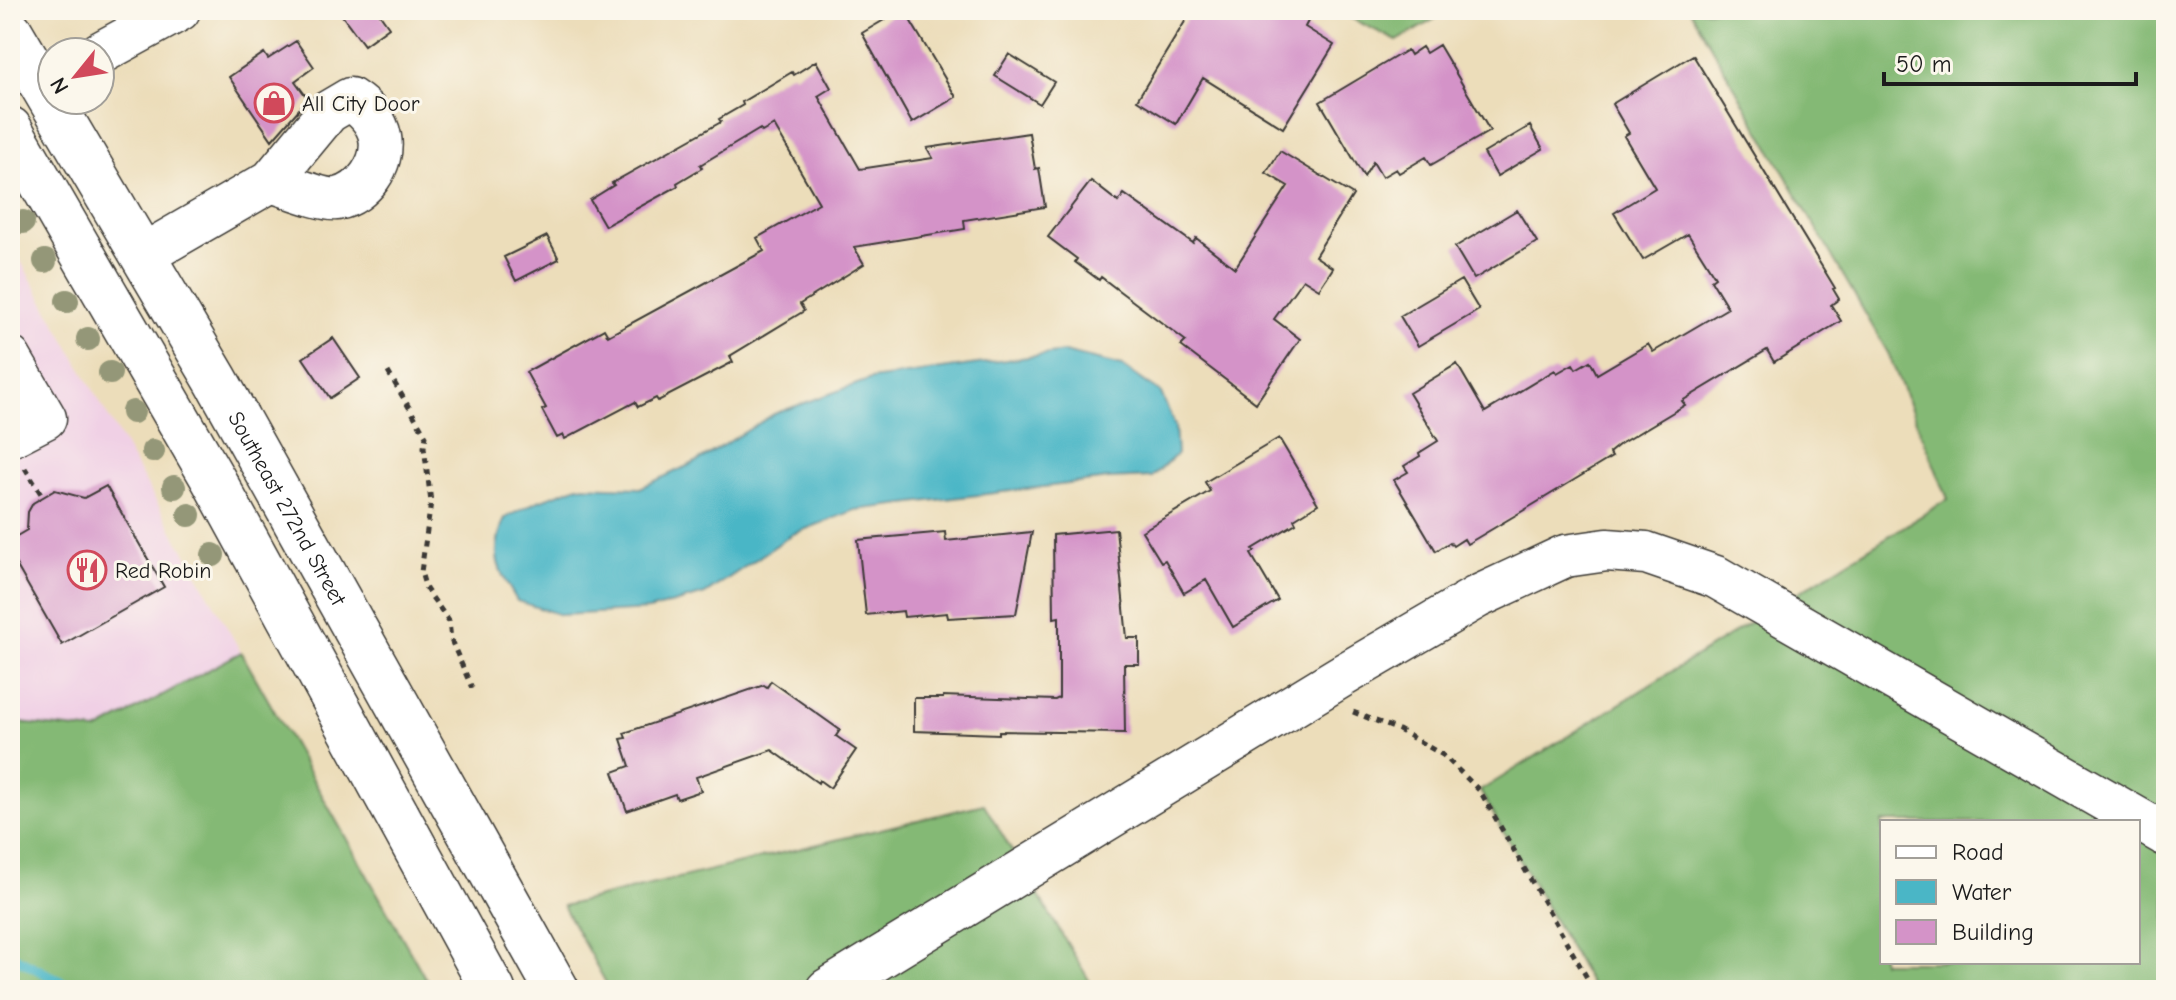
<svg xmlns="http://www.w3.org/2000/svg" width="2176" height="1000" viewBox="0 0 2176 1000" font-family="'Comic Neue',sans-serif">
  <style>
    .built { fill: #f0d0e5 }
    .forest { fill: #84b975; stroke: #506a48; stroke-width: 2; fill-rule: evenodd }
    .water { fill: #4ab6c6; stroke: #336971; stroke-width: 2 }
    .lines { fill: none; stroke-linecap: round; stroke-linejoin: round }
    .stream { stroke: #4ab6c6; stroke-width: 10 }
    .building { fill: #d493c8 }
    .minor-casing { stroke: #3b3934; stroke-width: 45 }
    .major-casing { stroke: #3b3934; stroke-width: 47 }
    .path { stroke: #3b3934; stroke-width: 5; stroke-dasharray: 6 6; stroke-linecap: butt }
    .minor { stroke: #fff; stroke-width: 42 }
    .major { stroke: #fff; stroke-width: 44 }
    .tree { fill: #949778 }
    .labels { text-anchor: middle; stroke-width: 6; stroke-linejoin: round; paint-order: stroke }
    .poi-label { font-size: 22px; fill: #1c1c1c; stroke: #fbf7ec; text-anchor: start }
    .street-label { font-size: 22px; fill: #1c1c1c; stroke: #fbf7ec }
  </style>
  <rect width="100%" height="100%" fill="#fbf7ec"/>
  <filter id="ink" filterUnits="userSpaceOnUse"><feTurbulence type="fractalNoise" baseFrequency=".0125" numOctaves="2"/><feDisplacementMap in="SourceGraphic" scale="16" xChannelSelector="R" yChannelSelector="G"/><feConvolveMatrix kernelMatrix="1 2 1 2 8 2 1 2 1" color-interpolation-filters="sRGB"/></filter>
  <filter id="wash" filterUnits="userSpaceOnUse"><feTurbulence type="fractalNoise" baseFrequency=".006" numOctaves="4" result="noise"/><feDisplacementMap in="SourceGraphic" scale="32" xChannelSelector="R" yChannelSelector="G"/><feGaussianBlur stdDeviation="1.8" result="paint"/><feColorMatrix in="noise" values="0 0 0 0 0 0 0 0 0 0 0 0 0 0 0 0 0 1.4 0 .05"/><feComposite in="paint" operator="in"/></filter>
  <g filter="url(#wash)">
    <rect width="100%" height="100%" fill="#ecddba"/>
    <!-- built -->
    <path class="built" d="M10,242l231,410 -144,79 -87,-9z"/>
    <!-- forest -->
    <path class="forest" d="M1335,10h115l-53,31z
      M1690,10h476v980h-572l-114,-199 468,-292 -60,-146zM1882,822h256v140h-256z
      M241,652l191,338h-422v-268l87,9z
      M984,804l111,186h-485l-47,-84z"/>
    <!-- water -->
    <path class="water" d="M1064,352l58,14 39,27 14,33 2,28 -25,23 -43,2 -254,31 -62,24 -88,60 -56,16 -88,5 -44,-14c-19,-33 -28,-45 -12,-83l31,-16 42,-16 62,2 58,-27 76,-47 97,-35z"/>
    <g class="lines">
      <!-- stream -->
      <path class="stream" d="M10,955l67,35"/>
    </g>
    <g id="blocks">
      <!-- building -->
      <path class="building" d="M338,10h39l12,17 -25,18z
        M901,10h3l52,87 -44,26 -50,-90z
        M1192,10h98l18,11 -3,6 29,18 -51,83 -80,-50 -27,46 -39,-24z
        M296,41l18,26 -19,14 13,18 -36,41 -43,-63 35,-24 4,6z
        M1439,45l51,86 -59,34 -5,-8 -27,16 -3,-4 -14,8 -9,-15 -9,15 -44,-75 87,-52 3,5 12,-8 4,6z
        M1009,54l45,28 -14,22 -45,-28z
        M1693,55l142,233 -2,1 6,10 -8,6 10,16 -67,41 -7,-12 -85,51 3,4 -65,39 -11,9 3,4 -86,52 -59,35 -3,-5 -11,7 -3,-4 -14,9 -42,-71 14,-8 -4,-6 16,-10 -1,-3 19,-12 -29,-48 48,-29 28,48 70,-42 2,3 16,-9 3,5 14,-8 7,13 51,-30 5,8 75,-44 -17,-28 4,-3 -27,-43 -45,26 -29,-47 41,-25 -31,-52 5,-3 -17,-29z
        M816,61l15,27 -13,8 42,73 73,-11 -6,-10 102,-15 6,36 4,-1 6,39 -81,13 1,9 -111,18 10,17 -64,40 4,7 -74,45 3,6 -75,39 -2,-3 -18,9 -3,-5 -70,37 -2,-4 -6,3 -15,-28 4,-2 -20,-36 78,-43 4,7 156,-85 -7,-13 62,-35 -45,-78 -12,7 -2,-3 -60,36 2,3 -25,15 1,3 -73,40 -15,-26 24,-15 -2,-2 109,-61 -2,-3 24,-14 -1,-3 50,-30 2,3z
        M1530,126l13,23 -46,27 -13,-23z
        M1280,151l73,44 -38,61 18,12 -14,21 -16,-10 -29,40 26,20 -44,64 -75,-57 5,-5 -68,-51 -17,-13 -2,3 -24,-18 2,-3 -29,-22 43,-56 27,21 6,-8 69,49 3,-5 39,30 53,-82 -22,-13z
        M1517,210l20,32 -63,37 -19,-32z
        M547,236l12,23 -43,22 -12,-24z
        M1461,280l18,30 -61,36 -18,-30z
        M333,338l27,40 -30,20 -27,-40z
        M1279,438l39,66 -24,15 2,4 -43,26 2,2 -4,3 27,46 -45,27 -27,-47 -22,13 -19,-33 -4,2 -19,-31 68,-40 -5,-9z
        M106,486l58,101 -102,58 -52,-91v-14l17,-10 1,-18 5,-9 22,-13 29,8z
        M1116,529l11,109h12v26h-15l1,69 -126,-2v3l-85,-3v-33h29v-2l112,4 4,-2v-81l-5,1 -1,-83z
        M945,532l1,9 86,-9 -16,82 -68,4 -1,-5 -43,4 -1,-6 -37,4 -8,-75z
        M771,681l69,49 -4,6 20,14 -26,38 -11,-8 -1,3 -46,-33 -76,27 5,14 -24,8 -2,-5 -48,17 -14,-39 17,-6 -9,-27 5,-1 -2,-5 140,-48 3,2z"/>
    </g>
  </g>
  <g filter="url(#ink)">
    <use href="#blocks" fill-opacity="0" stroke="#3b3934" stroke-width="2"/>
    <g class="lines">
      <defs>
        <path id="minor" d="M100,53l79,-43
          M143,255l128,-74 57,-69 22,-13c14,9 27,22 30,38 5,27 -17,57 -43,62 -13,2 -52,-14 -66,-18
          M10,358l35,60 -35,18
          M827,990l513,-313 137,-80 88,-41 42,-6 39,3 70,24 450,258"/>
        <g id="major">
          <path id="s1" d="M10,31l206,349 341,610"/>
          <path d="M10,129l203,350 280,511"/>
        </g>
      </defs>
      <!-- minor casing -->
      <use href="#minor" class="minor-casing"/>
      <!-- major casing -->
      <use href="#major" class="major-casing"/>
      <!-- path -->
      <path class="path" d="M388,372l38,64 -2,11 7,55 -10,70 5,17 23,32 2,19 21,48
        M25,468l18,29
        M1353,712l46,18 44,25 37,36 114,199"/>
      <!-- minor -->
      <use href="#minor" class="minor"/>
      <!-- major -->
      <use href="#major" class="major"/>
    </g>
    <!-- trees -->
    <g class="tree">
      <circle cx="23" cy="222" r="12"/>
      <circle cx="45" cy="261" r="12"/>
      <circle cx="67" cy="301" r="12"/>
      <circle cx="88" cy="339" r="12"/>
      <circle cx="110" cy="373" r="12"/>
      <circle cx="133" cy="412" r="12"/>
      <circle cx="153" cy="451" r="12"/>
      <circle cx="174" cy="487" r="12"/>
      <circle cx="189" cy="515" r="12"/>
      <circle cx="213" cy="555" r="12"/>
    </g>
  </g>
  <!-- icons -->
  <defs>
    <symbol id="shop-ring" viewBox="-11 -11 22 22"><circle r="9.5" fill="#fbf7ec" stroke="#d1495b" stroke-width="1.5"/><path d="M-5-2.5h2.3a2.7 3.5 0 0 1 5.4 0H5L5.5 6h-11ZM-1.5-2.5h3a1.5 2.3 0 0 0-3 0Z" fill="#d1495b"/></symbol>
    <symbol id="restaurant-ring" viewBox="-11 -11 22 22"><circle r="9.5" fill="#fbf7ec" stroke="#d1495b" stroke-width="1.5"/><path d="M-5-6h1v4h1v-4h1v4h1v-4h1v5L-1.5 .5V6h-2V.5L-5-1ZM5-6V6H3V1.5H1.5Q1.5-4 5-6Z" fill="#d1495b"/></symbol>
  </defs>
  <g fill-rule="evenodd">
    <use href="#shop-ring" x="252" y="81" width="44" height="44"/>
    <use href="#restaurant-ring" x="65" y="548" width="44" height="44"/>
  </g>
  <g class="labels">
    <!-- poi labels -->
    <g class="poi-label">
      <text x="302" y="111">All City Door</text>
      <text x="115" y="578">Red Robin</text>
    </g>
    <!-- street labels -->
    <g class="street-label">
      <text dy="8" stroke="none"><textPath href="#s1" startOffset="552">Southeast 272nd Street</textPath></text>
    </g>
  </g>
  <!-- margin -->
  <rect width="2176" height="1000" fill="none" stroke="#fbf7ec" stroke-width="40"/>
  <!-- legend -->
  <rect x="1880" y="820" width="260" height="144" fill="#fbf7ec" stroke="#a29f99" stroke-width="2"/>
  <rect x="1896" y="846" width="40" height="12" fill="#ffffff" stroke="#a29f99" stroke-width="2"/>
  <text x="1952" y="860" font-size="24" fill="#1c1c1c">Road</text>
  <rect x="1896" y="880" width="40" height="24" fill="#4ab6c6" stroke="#a29f99" stroke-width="2"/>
  <text x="1952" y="900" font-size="24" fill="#1c1c1c">Water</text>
  <rect x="1896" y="920" width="40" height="24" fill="#d493c8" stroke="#a29f99" stroke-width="2"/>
  <text x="1952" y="940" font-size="24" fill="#1c1c1c">Building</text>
  <!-- north arrow -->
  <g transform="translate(76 76) rotate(240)"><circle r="38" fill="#fbf7ec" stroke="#a29f99" stroke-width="2"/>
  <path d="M0-6L14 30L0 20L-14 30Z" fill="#d1495b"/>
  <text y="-12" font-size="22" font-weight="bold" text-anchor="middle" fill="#1c1c1c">N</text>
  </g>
  <!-- scale -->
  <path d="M1884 72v12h252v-12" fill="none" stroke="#1c1c1c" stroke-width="4"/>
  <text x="1896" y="72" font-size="24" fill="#1c1c1c" stroke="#fbf7ec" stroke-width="6" paint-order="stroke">50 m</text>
</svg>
